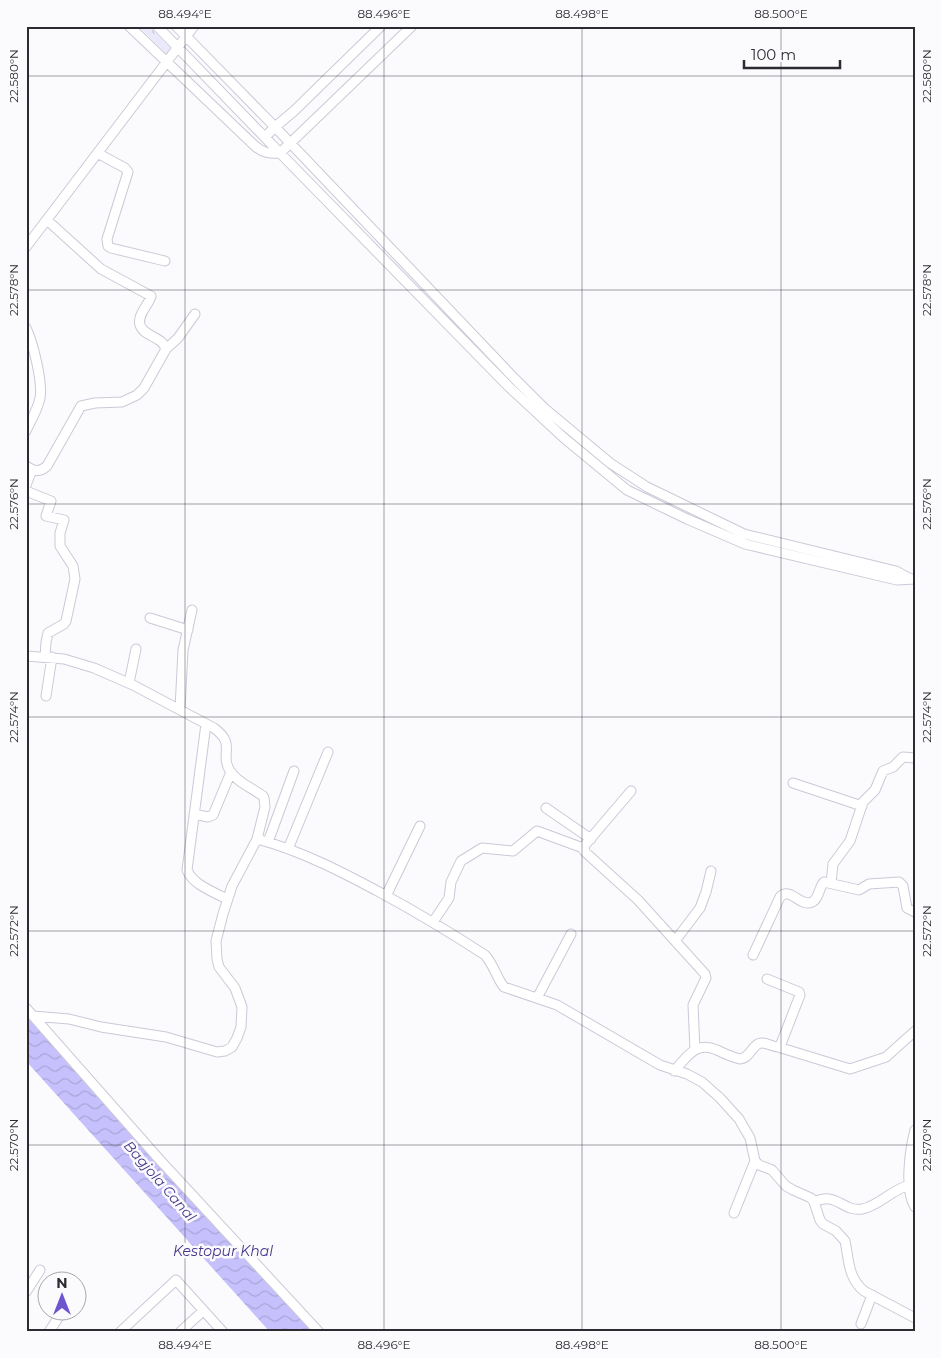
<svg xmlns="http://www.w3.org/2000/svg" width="941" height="1358" viewBox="0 0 941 1358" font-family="Montserrat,sans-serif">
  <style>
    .grass { fill: url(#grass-tufts) }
    .water { fill: url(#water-waves) }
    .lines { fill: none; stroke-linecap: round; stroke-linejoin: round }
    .minor-casing { stroke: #cac9d7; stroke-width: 11 }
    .minor { stroke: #fff; stroke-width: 9 }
    .ticks { fill: none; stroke: #2c2b31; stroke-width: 1; stroke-opacity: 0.45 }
    .labels { text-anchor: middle; stroke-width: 5; stroke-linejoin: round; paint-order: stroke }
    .water-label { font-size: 14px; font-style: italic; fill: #473689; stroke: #fbfbfe }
    .neatline { fill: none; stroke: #2c2b31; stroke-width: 2 }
    .ticks-label { font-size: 12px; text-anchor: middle; fill: #2c2b31 }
  </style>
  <defs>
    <pattern id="grass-tufts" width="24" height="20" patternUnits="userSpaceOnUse" patternTransform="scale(1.25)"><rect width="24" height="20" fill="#eae9fc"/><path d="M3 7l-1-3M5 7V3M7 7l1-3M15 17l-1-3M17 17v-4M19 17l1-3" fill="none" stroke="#c9c8d8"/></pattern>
    <pattern id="water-waves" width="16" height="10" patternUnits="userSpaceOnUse" patternTransform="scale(1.25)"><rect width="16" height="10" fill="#c6c1fc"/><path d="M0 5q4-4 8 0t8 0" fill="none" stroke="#aaa6d8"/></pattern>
  </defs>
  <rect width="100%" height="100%" fill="#fbfbfe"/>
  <!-- grass -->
  <path class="grass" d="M138,26h11l24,25 -5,4z"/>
  <!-- water -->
  <path class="water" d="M26,1006l295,326h-51l-244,-271z"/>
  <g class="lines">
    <defs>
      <path id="minor" d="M129,26l126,120c8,7 15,8 25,7l228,233 56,52 63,52 60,29 58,25 152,36 18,-1
        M157,26l123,127 132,-127
        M176,26l99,101 19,-16 87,-85
        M265,137l10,-10 240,252 29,29 66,55 37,24 97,47 152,37 13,7
        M99,154l26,14 3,4 -21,67 1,7 3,2 54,13
        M26,247l168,-221
        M26,328c7,14 17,55 14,70 -2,11 -9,22 -14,33
        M166,349l12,-11 17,-24
        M26,466c8,5 13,7 21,0l34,-60 14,-3 27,-1 15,-7 7,-7 22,-39c-4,-13 -22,-12 -26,-24 -3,-11 9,-20 11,-29l-50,-27 -54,-49
        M26,485l6,-15
        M26,491l25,10 -5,15 18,4 -4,13v13l13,20 2,13 -9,42 -2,3 -16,9 -2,9 -1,15
        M150,618l38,12
        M26,656l38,3 30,9 39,17 81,43c23,17 5,25 16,43 7,11 22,17 33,25l1,2 1,9 -8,32 -25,47 -9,28 -7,27 1,18 2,8 16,21 7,19 -1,20 -4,11 -5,9 -7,4 -8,1 -51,-15 -65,-10 -32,-8 -36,-3
        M129,683l7,-34
        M46,696l6,-39
        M180,709l3,-59 9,-40
        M206,724l-19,146c6,15 27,22 40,29
        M793,783l69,23
        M631,791l-46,54 -1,6 54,49 67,74 1,4 -13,27 2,45
        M546,808l45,31
        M194,814l14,3 5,-2 18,-43
        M257,839c45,12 85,33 126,55 35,19 68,39 102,61 9,10 11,22 19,32l53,18 103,60 27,9 15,8 18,16 19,21 11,19 5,23 4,4 13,5 14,16 7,4 18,8 3,4 6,18 3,4 13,7 9,10c4,19 3,37 19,50l51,27
        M268,842l26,-71
        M288,849l40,-97
        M831,883l2,-19 17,-23 13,-39 12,-12 8,-19 10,-4 10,-10 12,1
        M386,896l34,-70
        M433,922l16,-24 2,-16 10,-21 21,-13 31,3 24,-20 46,17
        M675,941l25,-33 6,-16 5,-21
        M753,955l27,-58c11,-11 20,11 32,5 7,-3 7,-15 12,-20l35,8 10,-6 30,-2 4,4 4,22 8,4
        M537,998l34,-64
        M26,1008l133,151 160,173
        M778,1047l72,22 36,-12 29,-26
        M674,1071c14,-15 21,-30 43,-21 8,4 15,7 23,9 11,-1 12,-16 22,-16 6,0 11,4 16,4l3,-3 19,-49 -1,-3 -32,-13
        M915,1130c-5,19 -11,60 0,77
        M814,1202c23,-11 28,10 48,7 17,-3 30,-20 48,-24
        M734,1213l21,-52
        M26,1292l14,-22
        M861,1324l11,-29
        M49,1332l14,-22
        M120,1332l56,-52 47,52
        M180,1332l23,-21"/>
    </defs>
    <!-- minor casing -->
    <use href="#minor" class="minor-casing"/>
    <!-- minor -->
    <use href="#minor" class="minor"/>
  </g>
  <!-- ticks -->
  <path class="ticks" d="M185,26v1306M384,26v1306M582,26v1306M781,26v1306M26,76h889M26,290h889M26,504h889M26,717h889M26,931h889M26,1145h889"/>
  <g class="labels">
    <!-- water labels -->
    <g class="water-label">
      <text transform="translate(160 1181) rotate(49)" y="5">Bagjola Canal</text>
      <text x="223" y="1256">Kestopur Khal</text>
    </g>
  </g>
  <!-- border -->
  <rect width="941" height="1358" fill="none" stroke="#fbfbfe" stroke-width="55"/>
  <!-- north arrow -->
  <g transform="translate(62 1296)"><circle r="24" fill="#fbfbfe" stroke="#a8a8ac"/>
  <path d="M0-4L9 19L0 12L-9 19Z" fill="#6e55cf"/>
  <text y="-8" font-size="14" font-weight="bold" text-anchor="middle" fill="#2c2b31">N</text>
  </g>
  <!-- scale -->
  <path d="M744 60v8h96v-8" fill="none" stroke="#2c2b31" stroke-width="2.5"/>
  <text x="751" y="60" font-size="15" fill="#2c2b31" stroke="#fbfbfe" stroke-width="4" paint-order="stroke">100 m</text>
  <rect x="28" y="28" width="886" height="1302" class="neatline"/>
  <g class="ticks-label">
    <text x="185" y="18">88.494°E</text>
    <text x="384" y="18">88.496°E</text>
    <text x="582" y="18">88.498°E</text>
    <text x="781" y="18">88.500°E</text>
    <text transform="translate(14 76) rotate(-90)" y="4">22.580°N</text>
    <text transform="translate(927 76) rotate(-90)" y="4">22.580°N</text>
    <text transform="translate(14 290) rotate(-90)" y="4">22.578°N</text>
    <text transform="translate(927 290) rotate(-90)" y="4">22.578°N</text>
    <text transform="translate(14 504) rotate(-90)" y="4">22.576°N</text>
    <text transform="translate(927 504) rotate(-90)" y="4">22.576°N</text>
    <text transform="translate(14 717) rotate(-90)" y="4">22.574°N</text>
    <text transform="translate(927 717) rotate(-90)" y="4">22.574°N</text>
    <text transform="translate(14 931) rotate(-90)" y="4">22.572°N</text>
    <text transform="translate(927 931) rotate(-90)" y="4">22.572°N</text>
    <text transform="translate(14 1145) rotate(-90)" y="4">22.570°N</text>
    <text transform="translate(927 1145) rotate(-90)" y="4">22.570°N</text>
    <text x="185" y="1349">88.494°E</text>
    <text x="384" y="1349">88.496°E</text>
    <text x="582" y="1349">88.498°E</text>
    <text x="781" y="1349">88.500°E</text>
  </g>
</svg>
